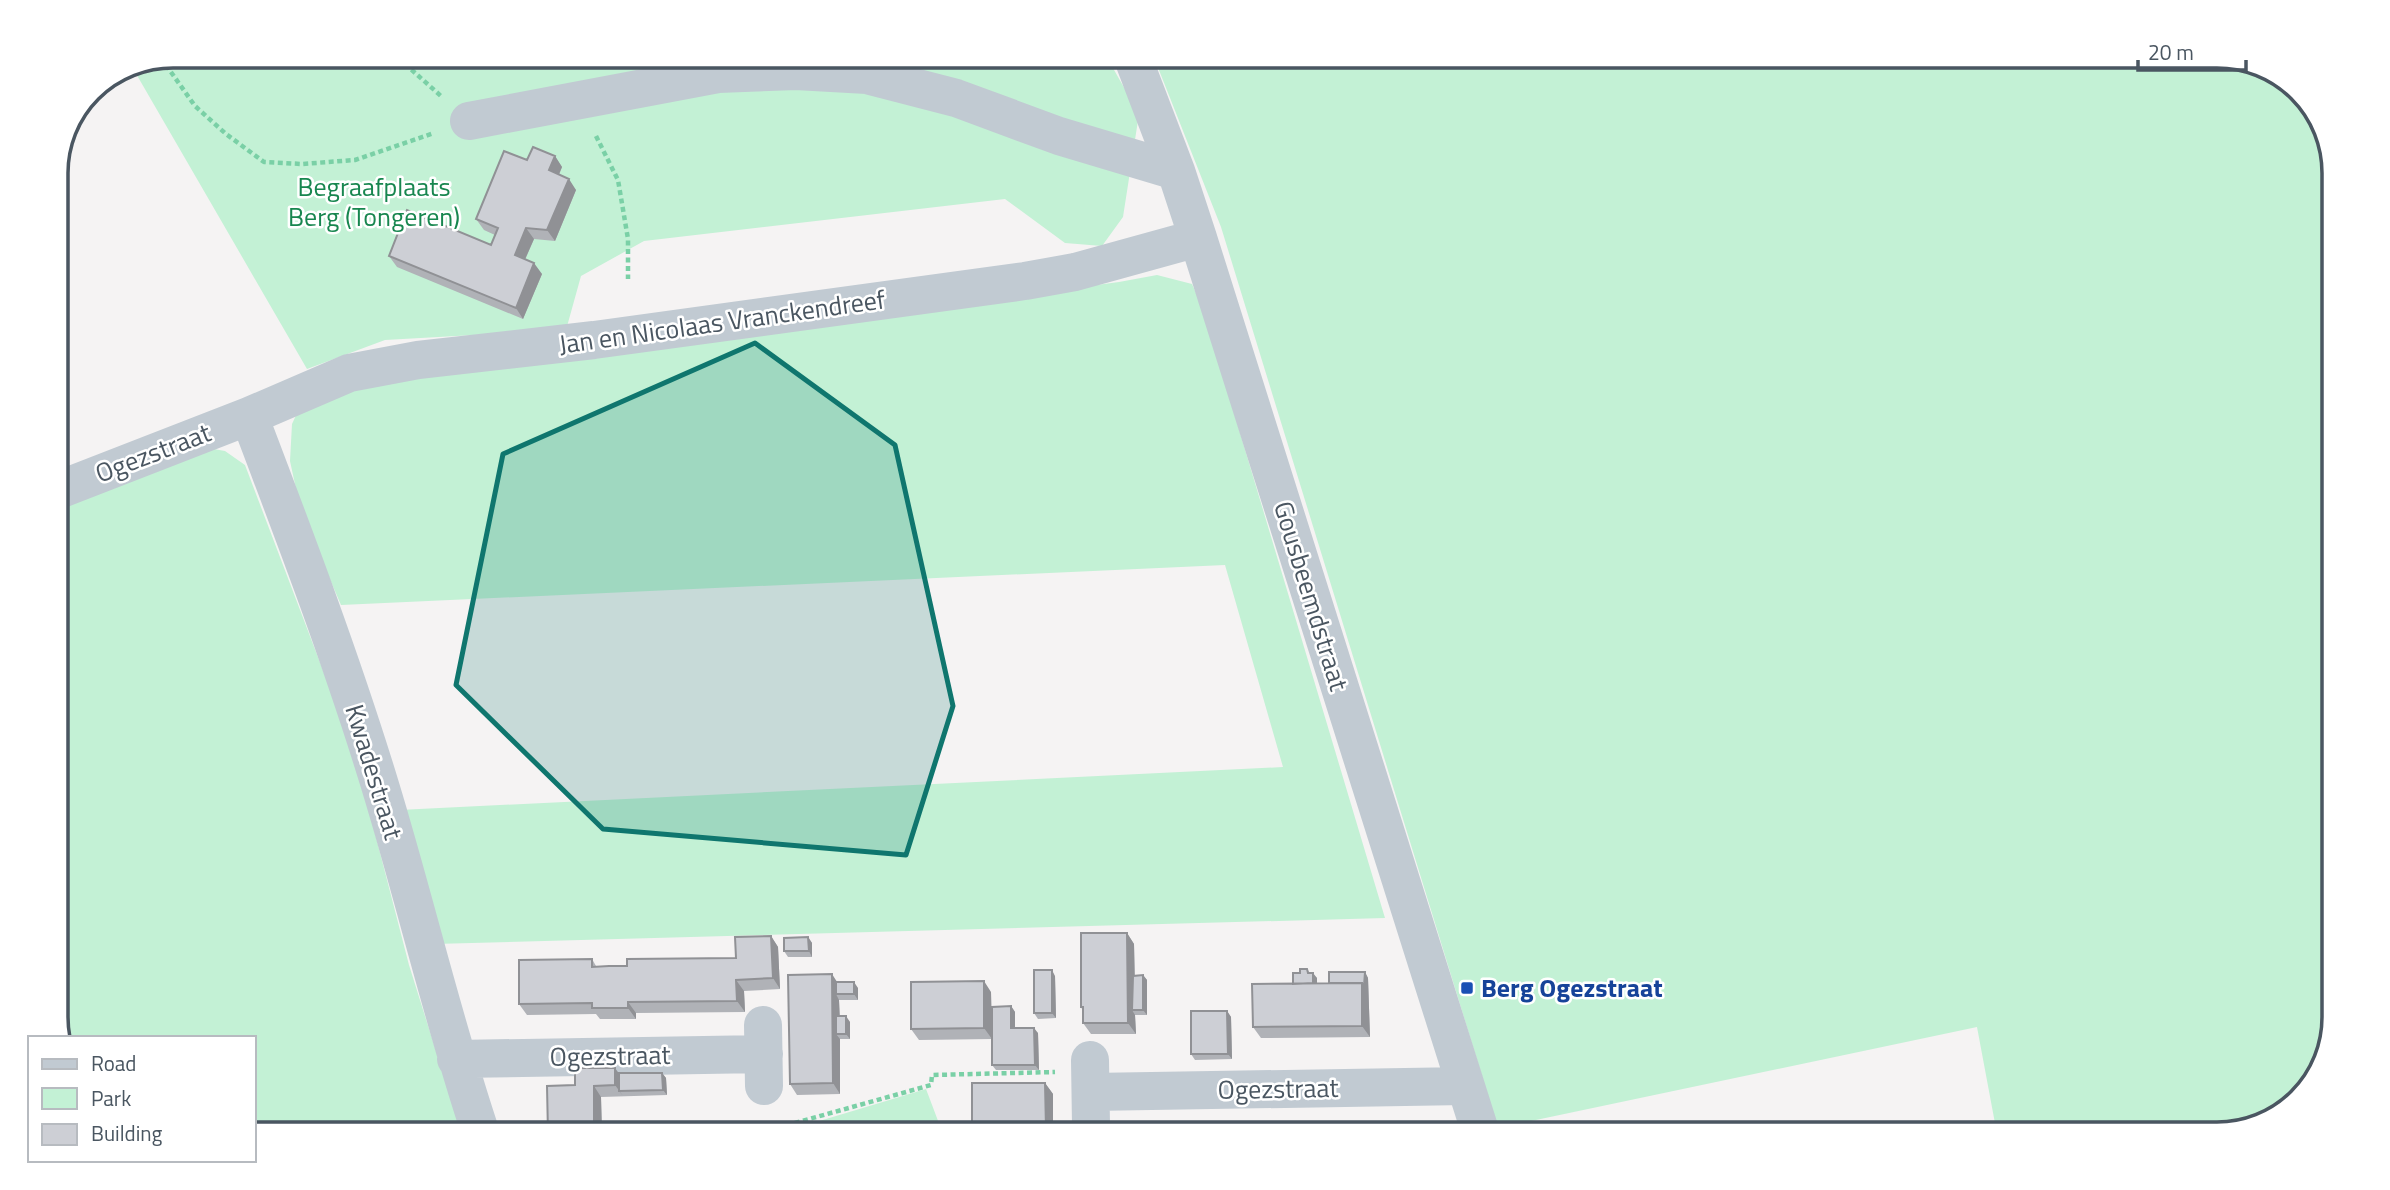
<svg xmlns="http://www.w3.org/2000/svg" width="2390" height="1190" viewBox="0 0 2390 1190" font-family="'Titillium Web',sans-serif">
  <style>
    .green { fill: #c3f1d5 }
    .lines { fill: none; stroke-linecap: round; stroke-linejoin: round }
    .path { stroke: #7ad0a6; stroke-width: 4.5; stroke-dasharray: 5 3.5; stroke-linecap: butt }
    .minor { stroke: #c1cad2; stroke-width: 38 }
    .wall { fill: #b0b2b7 }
    .shaded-wall { fill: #909195 }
    .building { fill: #cdcfd5; stroke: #909195; stroke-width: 2 }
    .marked { fill: #0f766e; fill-opacity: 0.2; stroke: #0f766e; stroke-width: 5; stroke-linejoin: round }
    .transit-dot { fill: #1a4fb4; stroke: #fff; stroke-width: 2.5 }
    .labels { text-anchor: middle; stroke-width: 5; stroke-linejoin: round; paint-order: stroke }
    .park-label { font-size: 26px; fill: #17864f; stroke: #fff }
    .street-label { font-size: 26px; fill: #4a5661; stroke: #fff }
    .transit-label { font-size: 26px; font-weight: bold; fill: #164399; stroke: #fff; text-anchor: start }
    .rim { fill: none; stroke: #4a5661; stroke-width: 3.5 }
  </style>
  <rect width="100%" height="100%" fill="#f5f3f3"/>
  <!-- green -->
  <path class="green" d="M2216,56l52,12 46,40 20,58v850l-12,52 -41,46 -64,20h-220l-20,-107 -479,101 -277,-901 -66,-167z
    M1109,61l30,53 -16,103 -21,29 -37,-3 -60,-44 -361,42 -63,35 -15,54 -181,10 -78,29 -176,-304z
    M1157,275l35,9 11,25 182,609 -951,26 -35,-134 884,-43 -58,-202 -884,40 -40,-93 -11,-51 2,-37 6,-13 46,-20 122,-22 653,-87z
    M208,448l17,3 20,14 109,287 55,213 53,169h-208v-96h-193l-5,-14v-520z
    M926,1089l17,45h-167z"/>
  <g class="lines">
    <!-- path -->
    <path class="path" d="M405,64l36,32
      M166,65l29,41 31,28 38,28 38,2 53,-4 79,-27
      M596,136l22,44 10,59v40
      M777,1121v7l154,-43 1,-10 123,-3"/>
    <!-- minor -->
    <path class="minor" d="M1134,61l42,110 22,67 283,896
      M469,121l249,-47 78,-3 71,4 89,23 103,38 117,35
      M249,416c46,121 92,242 130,366 36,117 63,236 102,352
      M56,491l193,-75 100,-43 69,-13 176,-20 431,-59 50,-9 123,-34
      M763,1025l1,61
      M456,1059l308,-5
      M1090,1060l1,65
      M1091,1092l374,-6"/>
  </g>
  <!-- wall -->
  <path class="wall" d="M555,156l7,11 -3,8 17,15 -21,51 -21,-2 -9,21 17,14 -19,45 -126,-52 -8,-11 102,-11 4,-10 -11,-5 -8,-11 51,-59z
    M1127,933l7,11 1,32 8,-1 4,5v35h-12l1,19h-45l-8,-11v-12l-2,-4z
    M771,936l7,11 2,42 -36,2 1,21 -109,1v6h-36l-4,-5 -69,1 -8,-11 73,-45 4,7h31l109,-8z
    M808,937l4,6v14h-24l-4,-6z
    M1307,969l3,4 7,5v5h12l36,-11 3,6 2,59 -109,1 -8,-11 40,-43 7,-11z
    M1055,976l1,42 -18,1 -4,-6z
    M837,982l21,6v12h-19l1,16 10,6v17h-10v55l-43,1 -7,-11z
    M991,992l1,47 -73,1 -8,-11z
    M1011,1006l4,6v16l23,5 1,37h-43l-4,-5z
    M1227,1011l4,6 1,42 -37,1 -4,-6z
    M619,1073h43l4,5 1,17 -66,2 1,37h-54l27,-49z
    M1045,1083l8,11v40h-78l-3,-4z"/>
  <!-- shaded-wall -->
  <path class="shaded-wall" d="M555,156l7,11 -6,14 -7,-11z
    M569,179l7,11 -21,51 -8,-11z
    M526,228l8,11 -12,27 -7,-11z
    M534,263l8,11 -19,45 -7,-11z
    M1127,933l7,11 1,66h-3l3,5 1,19 -8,-11z
    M771,936l7,11 2,42 -7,-11z
    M808,937l4,6v14l-3,-6z
    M1052,970l3,6 1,42 -4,-5z
    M1365,972l3,6 2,59 -8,-11v-43z
    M1313,973l4,5v16l-4,-5z
    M832,974l7,11 -3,9 3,6 1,34h-4l4,5v55l-7,-11z
    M1143,975l4,5v35l-4,-5z
    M736,980l8,11 1,21 -8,-11z
    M984,981l7,11 1,47 -8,-11z
    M854,982l4,6v12l-4,-6z
    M628,1002l8,11v6l-8,-11z
    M1011,1006l4,6v22l-4,-6z
    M1227,1011l4,6 1,42 -4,-5z
    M846,1016l4,6v17l-4,-5z
    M1034,1028l4,5 1,37 -4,-5z
    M615,1068l8,11 -4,12 4,5 -8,-11z
    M662,1073l4,5 1,17 -4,-5z
    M1045,1083l8,11v40h-4l-3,-5z
    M594,1086l7,11 1,37h-8z
    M1335,1122l8,11v1h-8z"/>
  <!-- building -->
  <path class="building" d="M533,147l22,9 -6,14 20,9 -22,51 -21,-2 -11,27 19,8 -18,45 -127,-52 18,-46 84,35 7,-17 -22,-9 28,-68 23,9z
    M1081,933h46l1,90h-45v-16h-2z
    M771,936l2,42 -37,2 1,21 -109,1v6h-36v-5l-73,1v-44l73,-1v8l17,-1h18v-7l109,-1 -1,-21z
    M808,937l1,14h-25v-13z
    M1300,969h7l1,4h5v10l-20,1v-11h7z
    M1034,970h18v43h-18z
    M1329,972h36l-1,14 -2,-3h-33z
    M832,974l1,109 -43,1 -2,-109z
    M1143,975v35h-11l1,-34z
    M984,981v47l-73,1v-47z
    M836,982h18v12h-18z
    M1362,983v43l-109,1 -1,-43z
    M1011,1006v22h23l1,37h-43v-58z
    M1191,1011h36l1,43h-37z
    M836,1016h10v18h-10z
    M575,1068h40v17l-21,1v48h-46l-1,-48 28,-1z
    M619,1073h43l1,17 -44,1z
    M972,1083h73l1,46 -74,1z
    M1335,1122v12h-43v-11z"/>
  <!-- marked area -->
  <path class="marked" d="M755,343l140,102 58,261 -47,149 -303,-26 -147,-144 47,-231z"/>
  <!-- markers -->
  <rect class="transit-dot" x="1460" y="981" width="14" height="14" rx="3.5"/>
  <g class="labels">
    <!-- park labels -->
    <g class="park-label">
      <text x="374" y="196">Begraafplaats<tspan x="374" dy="30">Berg (Tongeren)</tspan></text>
    </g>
    <!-- street labels -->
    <g class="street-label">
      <text transform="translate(722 322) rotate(-8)" y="9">Jan en Nicolaas Vranckendreef</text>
      <text transform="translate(153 453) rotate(-21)" y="9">Ogezstraat</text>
      <text transform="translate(1311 596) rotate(73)" y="9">Gousbeemdstraat</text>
      <text transform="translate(374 772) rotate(73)" y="9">Kwadestraat</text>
      <text transform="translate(610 1056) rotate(-1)" y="9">Ogezstraat</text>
      <text transform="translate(1278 1089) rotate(-1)" y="9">Ogezstraat</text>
    </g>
    <!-- transit labels -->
    <g class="transit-label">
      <text x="1481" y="997">Berg Ogezstraat</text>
    </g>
  </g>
  <!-- crop -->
  <path d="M0 0H2390V1190H0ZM173 68H2217A105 105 0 0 1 2322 173V1017A105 105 0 0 1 2217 1122H173A105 105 0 0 1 68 1017V173A105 105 0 0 1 173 68Z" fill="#fff" fill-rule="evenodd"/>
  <path class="rim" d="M173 68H2217A105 105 0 0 1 2322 173V1017A105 105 0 0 1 2217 1122H173A105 105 0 0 1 68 1017V173A105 105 0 0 1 173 68Z"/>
  <!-- legend -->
  <rect x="28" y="1036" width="228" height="126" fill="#ffffff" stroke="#b7bbc0" stroke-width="2"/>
  <rect x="42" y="1059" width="35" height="10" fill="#c1cad2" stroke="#b7bbc0" stroke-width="2"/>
  <text x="91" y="1071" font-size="21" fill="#4a5661">Road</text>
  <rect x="42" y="1088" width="35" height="21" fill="#c3f1d5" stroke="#b7bbc0" stroke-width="2"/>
  <text x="91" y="1106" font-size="21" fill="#4a5661">Park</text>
  <rect x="42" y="1124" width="35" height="21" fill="#cdcfd5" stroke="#b7bbc0" stroke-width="2"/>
  <text x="91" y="1141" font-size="21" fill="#4a5661">Building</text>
  <!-- scale -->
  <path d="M2138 60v10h108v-10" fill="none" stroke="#4a5661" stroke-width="3.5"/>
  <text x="2148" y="60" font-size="21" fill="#4a5661" stroke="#ffffff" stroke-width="5" paint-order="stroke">20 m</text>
</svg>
